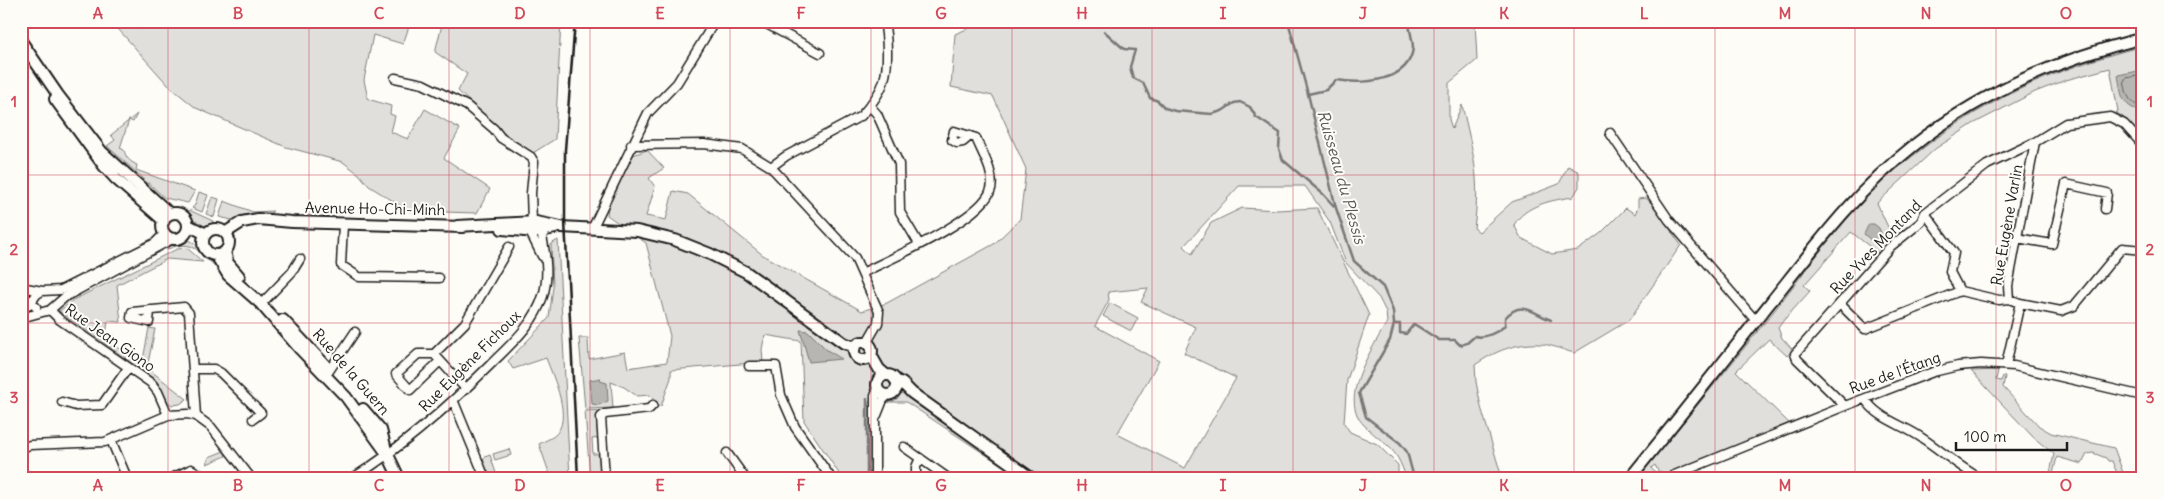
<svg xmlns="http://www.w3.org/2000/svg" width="2164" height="499" viewBox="0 0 2164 499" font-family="Delius,sans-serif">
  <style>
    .green { fill: #e0dfdb; stroke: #7e7e7c; fill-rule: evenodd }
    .water { fill: #b7b6b2; stroke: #797876 }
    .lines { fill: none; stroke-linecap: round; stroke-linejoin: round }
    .shore { stroke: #5a5a58; stroke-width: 1 }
    .stream { stroke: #797876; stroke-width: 2.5 }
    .minor-casing { stroke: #1c1c1c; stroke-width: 11 }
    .major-casing { stroke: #1c1c1c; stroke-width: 14 }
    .minor { stroke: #fdfcf7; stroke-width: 8 }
    .major { stroke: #fdfcf7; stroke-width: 10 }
    .rail { stroke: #1c1c1c; stroke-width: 2.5 }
    .grid { fill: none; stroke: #d1495b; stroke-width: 1; stroke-opacity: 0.55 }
    .labels { text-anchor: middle; stroke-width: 4; stroke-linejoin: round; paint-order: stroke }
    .street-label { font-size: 15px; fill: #1c1c1c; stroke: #fdfcf7 }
    .water-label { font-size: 16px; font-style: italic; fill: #5a5a58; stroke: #fdfcf7 }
    .neatline { fill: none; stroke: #d1495b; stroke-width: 2 }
    .grid-label { font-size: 16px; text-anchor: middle; font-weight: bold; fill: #d1495b }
  </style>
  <rect width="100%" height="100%" fill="#fdfcf7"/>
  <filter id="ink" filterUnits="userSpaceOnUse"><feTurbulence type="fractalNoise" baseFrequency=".02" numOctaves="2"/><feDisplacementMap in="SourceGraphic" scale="10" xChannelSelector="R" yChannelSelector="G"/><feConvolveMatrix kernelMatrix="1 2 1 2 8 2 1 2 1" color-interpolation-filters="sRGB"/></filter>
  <g filter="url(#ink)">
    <!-- green -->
    <path class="green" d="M111,21h300l-8,23 -30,-9 -9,45 4,19 23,7 -1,8 5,2 -4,16 17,7 17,-30 35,20 -16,29 46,31 -13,24 -68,-2 -40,-25 -10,-12 -16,-12 -57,-15 -90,-39 -27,-22z
      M443,21h118l-6,118 -22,14 -28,-19 -47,-43 9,-17 -32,-22z
      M986,21h489l2,39 -28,23v36l3,10 10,-24c11,47 19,74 12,123l5,4 33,-30 47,-18 9,-18 11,6v15l-6,10c-21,3 -48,8 -59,28l7,13 31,16 26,-4 23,-17 25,-25 9,6 3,-7v-8l8,-1 6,6 29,41 -52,75 -55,33c-11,-3 -24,-9 -35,-9 -24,-1 -44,7 -64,21l1,17 5,25 21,71h-96c-10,-33 -21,-32 -42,-53 -27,-27 9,-77 23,-103l-1,-10 -7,-14 -33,-35 -16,-41 -25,-36h-66l-55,60 8,8 19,-31 31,-15 35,2 40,-2 52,107 -22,65 -3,43 6,9 27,12 21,21v13h-377l-115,-76h-37v76h-27l-38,-57 -3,-80 -36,-6 -3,14 1,13 -92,8v8l-10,28h-4l-7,-11 -13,1 -13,-9 -13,-5 2,26 -28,1 -6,-71h9l1,21 36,-7 3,16 39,-6 3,-26 -24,-93 -39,-28 2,-15 24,-45 14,-5 17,18 -15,10 6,9 -9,29 20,4 7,-29 15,3 76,62 98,55 25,-8 107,-59 26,-25 6,-50 -33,-73 -42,-9 4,-53zM1148,288l-7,14 55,25 -12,26 52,25 -51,90 -68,-34 42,-73 -64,-35 14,-26 -1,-8z
      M2143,46v93l-20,-22 -8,-4 3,-2 -8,-43 -44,12 -31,12 -62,32 -38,25 -58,54 16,35 -15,15 -27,-21 -47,53 6,6 -27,30 -5,7 4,10 11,12 -6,6 -18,-17 -33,32 54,53 -116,48 -9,1 -7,-2 -3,-6 -4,3 8,9 -22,1c46,-55 92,-111 137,-167 40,-51 79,-107 130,-148 75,-61 146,-93 239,-117z
      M137,114l-4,8 -4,-2 -9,28 4,2c2,8 5,11 13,15l-1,5 59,21 -7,12 -23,-5 -58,-52 8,-6 -4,-5z
      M199,192l9,3 -6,17 -10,-4 3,-3z
      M212,197l7,2 -5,18 -8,-3z
      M224,201l29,11 20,-1 -2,2 -26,2 -13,5 -13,-3z
      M189,210l24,11v4l-9,3 -11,-4 -6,-11z
      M189,240l9,5 7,11 11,9 1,3c-17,-15 -24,-30 -49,-19l-2,-2z
      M558,240l12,238h-19l-12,-34c5,-3 11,-5 15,-8 20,-16 -1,-59 -8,-78l-33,11 -5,-8 41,-43 4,-31 -2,-43z
      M187,248l16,14 -36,-3 -50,26 4,37 -13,-1 -2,14h8l2,11 26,19 7,-37 6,1 -8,39 40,31 -7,5 -8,1 -4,-3 -11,-21 -98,-70 14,-11 104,-51z
      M1110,303l28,15 -7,13 -28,-15z
      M1998,370l-2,10 5,1 2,-5h2l-2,11 36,39 12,7 63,15 11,30h-6l-7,-17h-4l-2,-3 -13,-5 -6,1 -5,10 -25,-7 -5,21h-3l5,-24 -21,-17 -62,-66z
      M607,410c-13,6 -10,15 -9,28l-6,1 1,15h6l1,24h-10l-5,-67z
      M509,449l2,6 -16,5 -2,-6z
      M224,451l2,5 -19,8 2,-7z
      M490,455l7,21 -6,2 -8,-17 2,-4z"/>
    <!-- water -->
    <path class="water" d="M183,21l-7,4 -45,3 -5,-6z
      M2143,70v43c-23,-9 -21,-16 -25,-38z
      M1869,224h5l5,4 4,10 -3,3 -6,2 -10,-9z
      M800,330l8,1 19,19 15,9 -33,3z
      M601,378l-1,3 7,2 1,18 -9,4 -7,-1 -2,-24z"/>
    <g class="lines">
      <!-- shore -->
      <path class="shore" d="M2143,75l-17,3 -2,3c3,15 4,21 19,27"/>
      <!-- stream -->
      <path class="stream" d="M1288,21l20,73 28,114 18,53 29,26 10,24 1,13 -4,16 -31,53 7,24 34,26 7,9 7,26
        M1104,31l20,18 11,1 -5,17 3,11 10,5 7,15 8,3 7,7 10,3 37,3 10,-3 12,-8 6,-1 10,5 6,10 24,16 -1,16 4,11 40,34 11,12
        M1308,94l18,-4 10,-10c25,4 73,3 77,-32 0,-8 -4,-18 -4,-27
        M1394,324h6v9l6,1 8,-10 25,16h16l5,5 7,-2 8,-7c10,3 22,-4 30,-10v-8c16,-18 26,-6 46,2
        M867,399v79"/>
      <defs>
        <path id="minor" d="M761,21l59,32
          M395,78l28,6 44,22 27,23 7,9 30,19 3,5 -3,31 1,29
          M870,106l7,8 22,50 1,48 19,32
          M1610,133l59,87 87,101
          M631,145l73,-1 38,5 29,18 84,91 24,54 -1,11 -11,19
          M771,167l15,-11 75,-40c9,-10 20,-23 23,-36 5,-15 3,-44 0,-59
          M1925,213l29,40 -4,19 10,19 39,9 10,-1
          M343,224l-2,41 18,12 80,1
          M593,227l55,-114 29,-30 38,-62
          M530,232l12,24
          M2017,238l35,6 14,-60 41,9 -2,16
          M862,273c28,-14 121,-54 129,-84 4,-16 -9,-36 -15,-51l-22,-7 -2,9 5,3 6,-1 7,-6
          M21,287l21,4
          M21,294l15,13
          M265,300l27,-28 8,-13
          M2020,303l41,8 13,-5 48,-58 21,2
          M1840,304l25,25 95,-38
          M21,310l8,-5 8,-11 5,-3 19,-1 94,-47 10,-10
          M50,310l10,10 91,63 7,9 10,23
          M150,310l-1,12 -18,-4 1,-6 52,-5 5,6 7,103
          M21,318l29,-8 15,-13 109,-59
          M434,354h-16l-22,20 14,16 30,-29
          M2006,365l14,-62 -11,-4 -1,-13 27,-144
          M749,366h27l5,29 14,32 36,51
          M194,369h20l7,4 40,40 -8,6
          M329,371l26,-39
          M466,389l-32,-35 31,-31 44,-76
          M1865,399c14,21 37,25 57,39 20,13 37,29 58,40
          M62,402l14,4 26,-1 26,-37
          M454,402l31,76
          M1845,406l-48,-47 -2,-5 95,-107 31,-25 4,-9 62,-48 48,-23 31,-19 44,-6 14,7 19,21
          M877,415l6,-15 5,-5
          M111,440l16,38
          M904,447l44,31
          M21,448l9,-3 75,-3 63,-27 20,-1 8,2 15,11 40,51
          M727,453l18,25
          M172,478l19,-9 10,6 2,3
          M353,478c51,-32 95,-71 137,-113 20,-20 44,-40 53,-69 6,-19 3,-40 -1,-60l4,-6
          M605,478l-4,-61 4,-3 44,-5 4,-4
          M875,478v-82l3,-7
          M916,478v-11l4,-9
          M1667,478l178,-72 88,-34 25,-6 23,-2 33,2 129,30"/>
        <path id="major" d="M21,41l37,54 44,57 68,62
          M55,99l49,67 12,13 48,42
          M162 226a13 13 0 1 1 26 0a13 13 0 1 1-26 0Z
          M188,225l18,9
          M457,226l79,-4 25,5 76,4 38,9 35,14 36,18 98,71 11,4
          M502,229l34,3 19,-4
          M203 242a13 13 0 1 1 26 0a13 13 0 1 1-26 0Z
          M225,233l17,-11 16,-3 34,3 171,5
          M225,252l3,11 11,13
          M216,255l12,20 32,28 39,45 47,49 42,58 11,23
          M283,320l43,46
          M854 351a9 9 0 1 1 18 0a9 9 0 1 1-18 0Z
          M871,355l8,14 7,6
          M877 385a10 10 0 1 1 20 0a10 10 0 1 1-20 0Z
          M895,380l7,3 10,10 119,85
          M363,409l18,21 6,24
          M1630,478c47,-58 93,-116 140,-175 44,-55 86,-112 142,-156 67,-54 147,-88 231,-109"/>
      </defs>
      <!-- minor casing -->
      <use href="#minor" class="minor-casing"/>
      <!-- major casing -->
      <use href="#major" class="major-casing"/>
      <!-- minor -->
      <use href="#minor" class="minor"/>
      <!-- major -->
      <use href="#major" class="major"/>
      <!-- rail -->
      <path class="rail" d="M575,21l-10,129v71l13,257"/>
    </g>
  </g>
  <!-- grid -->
  <path class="grid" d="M168,21v457M309,21v457M449,21v457M590,21v457M730,21v457M871,21v457M1012,21v457M1152,21v457M1293,21v457M1434,21v457M1574,21v457M1715,21v457M1855,21v457M1996,21v457M21,175h2122M21,323h2122"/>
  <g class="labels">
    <!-- street labels -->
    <g class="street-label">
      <text transform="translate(375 209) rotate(1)" y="5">Avenue Ho-Chi-Minh</text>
      <text transform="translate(2007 225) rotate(-80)" y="5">Rue Eugène Varlin</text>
      <text transform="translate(1876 247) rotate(-46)" y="5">Rue Yves Montand</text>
      <text transform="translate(110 338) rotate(35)" y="5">Rue Jean Giono</text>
      <text transform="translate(470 361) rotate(-45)" y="5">Rue Eugène Fichoux</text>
      <text transform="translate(351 372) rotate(49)" y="5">Rue de la Guern</text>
      <text transform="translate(1895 373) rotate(-20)" y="5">Rue de l'Étang</text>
    </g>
    <!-- water labels -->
    <g class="water-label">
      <text transform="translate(1342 177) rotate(74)" y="6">Ruisseau du Plessis</text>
    </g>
  </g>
  <!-- margin -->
  <rect width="2164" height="499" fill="none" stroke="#fdfcf7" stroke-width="55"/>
  <!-- scale -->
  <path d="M1956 442v8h111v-8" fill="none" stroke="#1c1c1c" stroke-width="2.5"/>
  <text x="1964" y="442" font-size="15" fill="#1c1c1c" stroke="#fdfcf7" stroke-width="4" paint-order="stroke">100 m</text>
  <rect x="28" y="28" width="2108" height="444" class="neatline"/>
  <g class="grid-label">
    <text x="98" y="19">A</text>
    <text x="238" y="19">B</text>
    <text x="379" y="19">C</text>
    <text x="520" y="19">D</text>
    <text x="660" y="19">E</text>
    <text x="801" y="19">F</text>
    <text x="941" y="19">G</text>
    <text x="1082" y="19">H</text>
    <text x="1223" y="19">I</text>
    <text x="1363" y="19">J</text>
    <text x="1504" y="19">K</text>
    <text x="1644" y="19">L</text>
    <text x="1785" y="19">M</text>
    <text x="1926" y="19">N</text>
    <text x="2066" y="19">O</text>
    <text x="14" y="107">1</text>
    <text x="2150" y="107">1</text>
    <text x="14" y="255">2</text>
    <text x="2150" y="255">2</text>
    <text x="14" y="403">3</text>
    <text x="2150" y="403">3</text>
    <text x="98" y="491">A</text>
    <text x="238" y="491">B</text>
    <text x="379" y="491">C</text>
    <text x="520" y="491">D</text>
    <text x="660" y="491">E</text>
    <text x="801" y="491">F</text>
    <text x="941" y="491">G</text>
    <text x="1082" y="491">H</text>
    <text x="1223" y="491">I</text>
    <text x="1363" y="491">J</text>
    <text x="1504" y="491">K</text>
    <text x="1644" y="491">L</text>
    <text x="1785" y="491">M</text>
    <text x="1926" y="491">N</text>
    <text x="2066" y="491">O</text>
  </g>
</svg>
